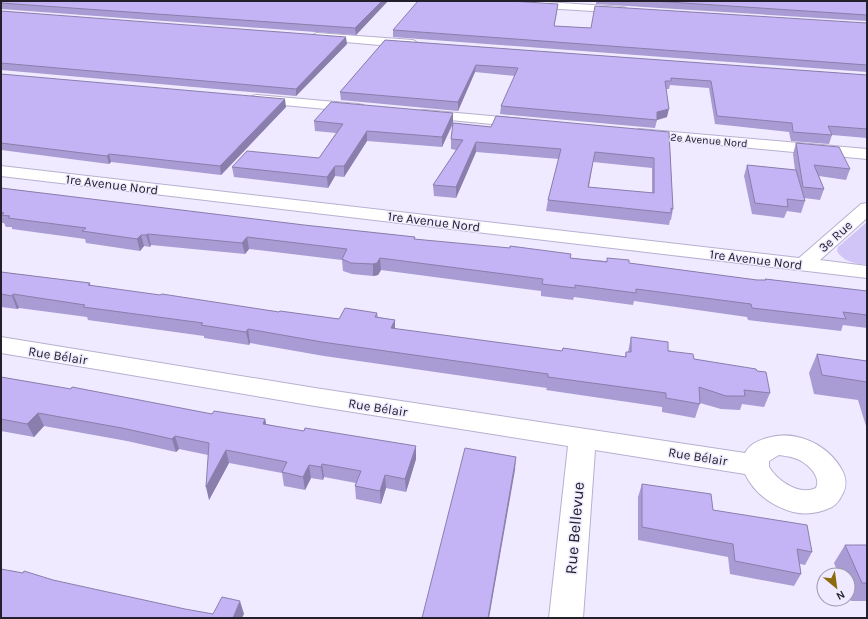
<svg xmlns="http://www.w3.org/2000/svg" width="868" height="619" viewBox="0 0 868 619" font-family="Karla,sans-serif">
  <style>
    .green { fill: #d1c4f7 }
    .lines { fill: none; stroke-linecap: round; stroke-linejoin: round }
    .minor-casing { stroke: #b8b0d0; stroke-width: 2 }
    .minor { fill: #fff; fill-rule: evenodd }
    .wall { fill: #a99bd3; fill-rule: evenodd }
    .shaded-wall { fill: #8a7eac }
    .building { fill: #c5b4f5; stroke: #8a7eac; fill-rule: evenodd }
    .labels { text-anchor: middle; stroke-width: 3; stroke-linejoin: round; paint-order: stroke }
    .far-street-label { font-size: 11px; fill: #23202c; stroke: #efeaff }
    .street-label { font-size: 13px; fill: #23202c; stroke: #efeaff }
    .near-street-label { font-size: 16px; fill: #23202c; stroke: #efeaff }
  </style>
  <rect width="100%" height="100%" fill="#efeaff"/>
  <!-- green -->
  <path class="green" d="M867,222v43c-10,-1 -24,-3 -30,-14l1,-4z"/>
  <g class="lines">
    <defs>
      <path id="minor" d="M473,1h56l95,6 5,3 -5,3 -146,-9z
        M316,33l97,7 6,4 -6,4 -101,-9 -2,-2z
        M257,95l101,9 5,1 2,3 -2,3 -5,1 -106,-10 -2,-3 2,-3z
        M424,110l99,9 5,1 2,3 -2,3 -5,1 -104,-10 -2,-3 2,-3z
        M639,129l228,20v10l-233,-22 -3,-3 3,-3z
        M1,166l798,92 62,-54 6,-1v15l-47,42 47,6v12l-866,-102z
        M1,337l314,51 430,65c5,-9 12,-12 22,-15 28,-9 61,6 75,32 4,8 5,15 1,23 -3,6 -5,10 -11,14 -12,6 -26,8 -39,5 -21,-6 -38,-18 -48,-38l-150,-24 -12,168h-34l19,-172 -253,-40 -314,-53zM779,455c5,1 10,1 15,3 11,3 28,17 22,30 -17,8 -38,-7 -47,-21v-6z"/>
    </defs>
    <!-- minor casing -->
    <use href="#minor" class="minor-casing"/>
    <!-- minor -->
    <use href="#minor" class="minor"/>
  </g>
  <!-- wall -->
  <path class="wall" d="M1,1h387l-32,34 -355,-26z
    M596,1h271v20l-271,-17z
    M1,11l346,33 -51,52 -295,-26z
    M557,11l-3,15 37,2 276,-5v49l-474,-35v-7z
    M385,40l482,35v63l-35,-3 -3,9 -38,-3 -2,-9 -74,-8 -6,-36 -39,-3 -1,4h-3l1,28 -10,3 -2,8 -155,-14 1,-8 14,-30 -40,-4 -17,39 -117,-11 -1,-8z
    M1,74l285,33 -65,68 -110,-13 -2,2 -108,-14z
    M453,113v10l38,4 178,5 4,77 -2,11h-1l-1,5 -123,-14 2,-11 11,-41 -83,-7 -20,46 -22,-2 -1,-11 23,-35 -5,-1v-10l2,-15 -11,23 -75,-6 -23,36 -9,-1 -7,12 -94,-11 -2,-10 87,-9 17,-25 -21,-2 -1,-10zM593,162l59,6v25l-63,-6z
    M796,143l54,26 -4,11 -27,-4 5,13 -4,11 -16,-2 1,3 -4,12 -14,-2 -3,7 -32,-4 -8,-38 3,-11 48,5 -2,-16z
    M1,188l303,37 111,12v2l155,19 59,5 128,17h8v-1l102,12v37l-24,-3 -2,6 -93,-11 -1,-3 -113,-16 -1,4 -59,-8 -1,3 -32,-4v-5l-160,-21 -3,5 -5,1 -21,-2 -9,-3 -1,-11 -93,-11 -4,5 -94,-9 -1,2 -6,-1 -4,5 -54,-8 -1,-4 -73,-10v-2h-6l-2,-4h-3z
    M1,272l89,11 1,3 188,26 60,7 38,-6 1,4 17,3v9l167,22 63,6 1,-5h2l3,-15 63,22 63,12 13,22 -6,14 -22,-3 -2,6 -19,-1 -21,-6 -5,15 -33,-6v-5l-116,-17 1,-2 -223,-32 -74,-13 -1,2 -45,-7v-2l-116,-16 -1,-3 -68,-9 -2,1 -16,-2z
    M817,354l50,7v65h-1l-8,-26 -44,-6 -5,-21z
    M1,377l211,37 53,5 1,5 150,35 -10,33 -20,-4 -5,16 -25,-5 -1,-13 1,-3 -32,-6 -1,3 -12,-2 -6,12 -21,-4 -2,-13 -53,-10 -20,37 -1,-45 -29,-6 -3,3 -49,-11 -83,-15 -10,11 -33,-6z
    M642,484l71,26 99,42 -7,13 -5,-1 1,10 -7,12 -64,-12 -2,-17 -90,-17v-43z
    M845,545h22v56h-16l-3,-6v-20h-9l-5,-12z"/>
  <!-- shaded-wall -->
  <path class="shaded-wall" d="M382,1h6l-32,34 -1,-7z
    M346,37l1,7 -51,52v-7z
    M476,65l-1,7 -17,39v-9z
    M285,99l1,8 -65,68 -1,-9z
    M669,109l-2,8 -10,3v-8z
    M453,113v9l-11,25v-10z
    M367,131v10l-23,36v-11z
    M476,142v10l-20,46v-11z
    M109,154l2,8 -2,2 -2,-8z
    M335,166v10l-7,12 -1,-11z
    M148,234l3,11 -1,2 -4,-12z
    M141,235l3,11 -4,5 -3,-12z
    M247,237l2,12 -4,5 -3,-11z
    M380,258l1,12 -3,5 -5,1v-12z
    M13,294l6,14 -2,1 -5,-13z
    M395,320v13l-4,-5z
    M248,329l2,14 -1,2 -3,-13z
    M38,413l6,13 -10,11 -7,-13z
    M265,419l3,13 -5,-8z
    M175,436l4,13 -3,3 -4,-13z
    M416,446v13l-10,33 -1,-13z
    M226,450l3,13 -20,37 -3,-13z
    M516,457l-1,13 -26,148h-1z
    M322,464l2,13 -1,3 -2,-13z
    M309,465l2,13 -6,12 -2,-13z
    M385,475l1,13 -5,16 -1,-13z
    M240,601l4,13 -2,4h-9z"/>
  <!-- building -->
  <path class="building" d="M1,1h381l-27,27 -354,-25z
    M418,1h92l48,3 -4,22 37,2 4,-22 272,17v42l-474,-35z
    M653,1h214v14z
    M1,11l345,26 -50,52 -295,-26z
    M385,40l482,35v54l-39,-3 4,9 -39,-3 -1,-9 -75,-7 -6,-35 -40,-3v3h-6l4,28 -12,3v8l-156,-14 17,-38 -42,-3 -18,37 -118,-10z
    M1,74l284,25 -65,67 -111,-12 -2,2 -106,-13z
    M331,102l122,11 -11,24 -75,-6 -23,35h-9l-8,11 -95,-10 15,-16 72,7 24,-34 -29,-3z
    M496,116l173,16 4,77 -2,-1v5l-123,-13 13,-51 -85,-7 -20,45 -23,-2 30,-45 -12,-1 2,-16 38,4zM595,152l59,6v35l-66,-6z
    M796,143l43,4 11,22 -36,-4 10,24 -21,-2z
    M747,165l49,5 9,31 -18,-2 1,8 -33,-4z
    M1,188l303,37 111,12 -1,2 96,9v-2l61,8 -1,4 37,4v-4l22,2v3l128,17h9l-1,-1 102,12v24l-24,-3 3,7 -94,-11 -1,-4 -115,-15v4l-61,-8v3l-33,-4 1,-5 -163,-21 -3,5 -4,1 -22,-1 -9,-4 5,-10 -100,-12 -5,6 -94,-9 -2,1h-5l-4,4 -55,-8 4,-3 -78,-10 2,-2 -9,-1 3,-2 -3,-1z
    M1,272l89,11 -2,2 72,10 2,-1 117,18 1,-1 59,8 6,-11 32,5 -2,4 20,3 -4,8 171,23 1,-3 63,9v-5h5v-15l37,5v9l25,3 1,5 62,10 1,2 9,1 4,21 -26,-3 1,6h-19l-27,-9 1,17 -34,-6v-5l-118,-16v-3l-226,-32 -74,-13 -2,3 -45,-7 2,-2 -120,-16 2,-2 -72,-11 -1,2 -11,-2z
    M817,354l50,7v21l-45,-7z
    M1,377l70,12 1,-2 140,27 2,-3 51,8 -2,5 41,7 1,-3 111,18 -11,33 -20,-4 -5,16 -25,-5 6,-15 -39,-7 -1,3 -12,-2 -6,12 -21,-5 5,-10 -61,-12 -20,37 3,-44 -34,-7 -3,3 -50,-11 -84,-15 -11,11 -26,-5z
    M465,448l51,9 -28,161h-66z
    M642,484l69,10 2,16 94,15 5,27 -15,-3 4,25 -66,-13 -2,-17 -91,-17z
    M845,545h22v38h-5z
    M1,569l22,4 1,-2 29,9 132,29 28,5 9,-17 18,4 -7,17h-232z"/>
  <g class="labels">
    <!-- far-street labels -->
    <g class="far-street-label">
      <text transform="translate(709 140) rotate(5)" y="4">2e Avenue Nord</text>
    </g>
    <!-- street labels -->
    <g class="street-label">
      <text transform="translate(112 184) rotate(7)" y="5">1re Avenue Nord</text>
      <text transform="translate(434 221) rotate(7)" y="5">1re Avenue Nord</text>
      <text transform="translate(835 236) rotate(-42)" y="5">3e Rue</text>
      <text transform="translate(756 259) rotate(7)" y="5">1re Avenue Nord</text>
      <text transform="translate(58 355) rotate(9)" y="5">Rue Bélair</text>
      <text transform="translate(378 407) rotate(9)" y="5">Rue Bélair</text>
      <text transform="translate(698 456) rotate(9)" y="5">Rue Bélair</text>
    </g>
    <!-- near-street labels -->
    <g class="near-street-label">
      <text transform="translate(574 528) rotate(-85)" y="6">Rue Bellevue</text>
    </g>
  </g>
  <!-- border -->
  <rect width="868" height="619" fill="none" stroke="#23202c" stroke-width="4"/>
  <!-- north arrow -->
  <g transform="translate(836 587) rotate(151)"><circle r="19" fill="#efeaff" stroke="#9d99ab"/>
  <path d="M0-3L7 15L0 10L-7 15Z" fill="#8c6b0c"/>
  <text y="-6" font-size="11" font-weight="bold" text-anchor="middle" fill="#23202c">N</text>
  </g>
</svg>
